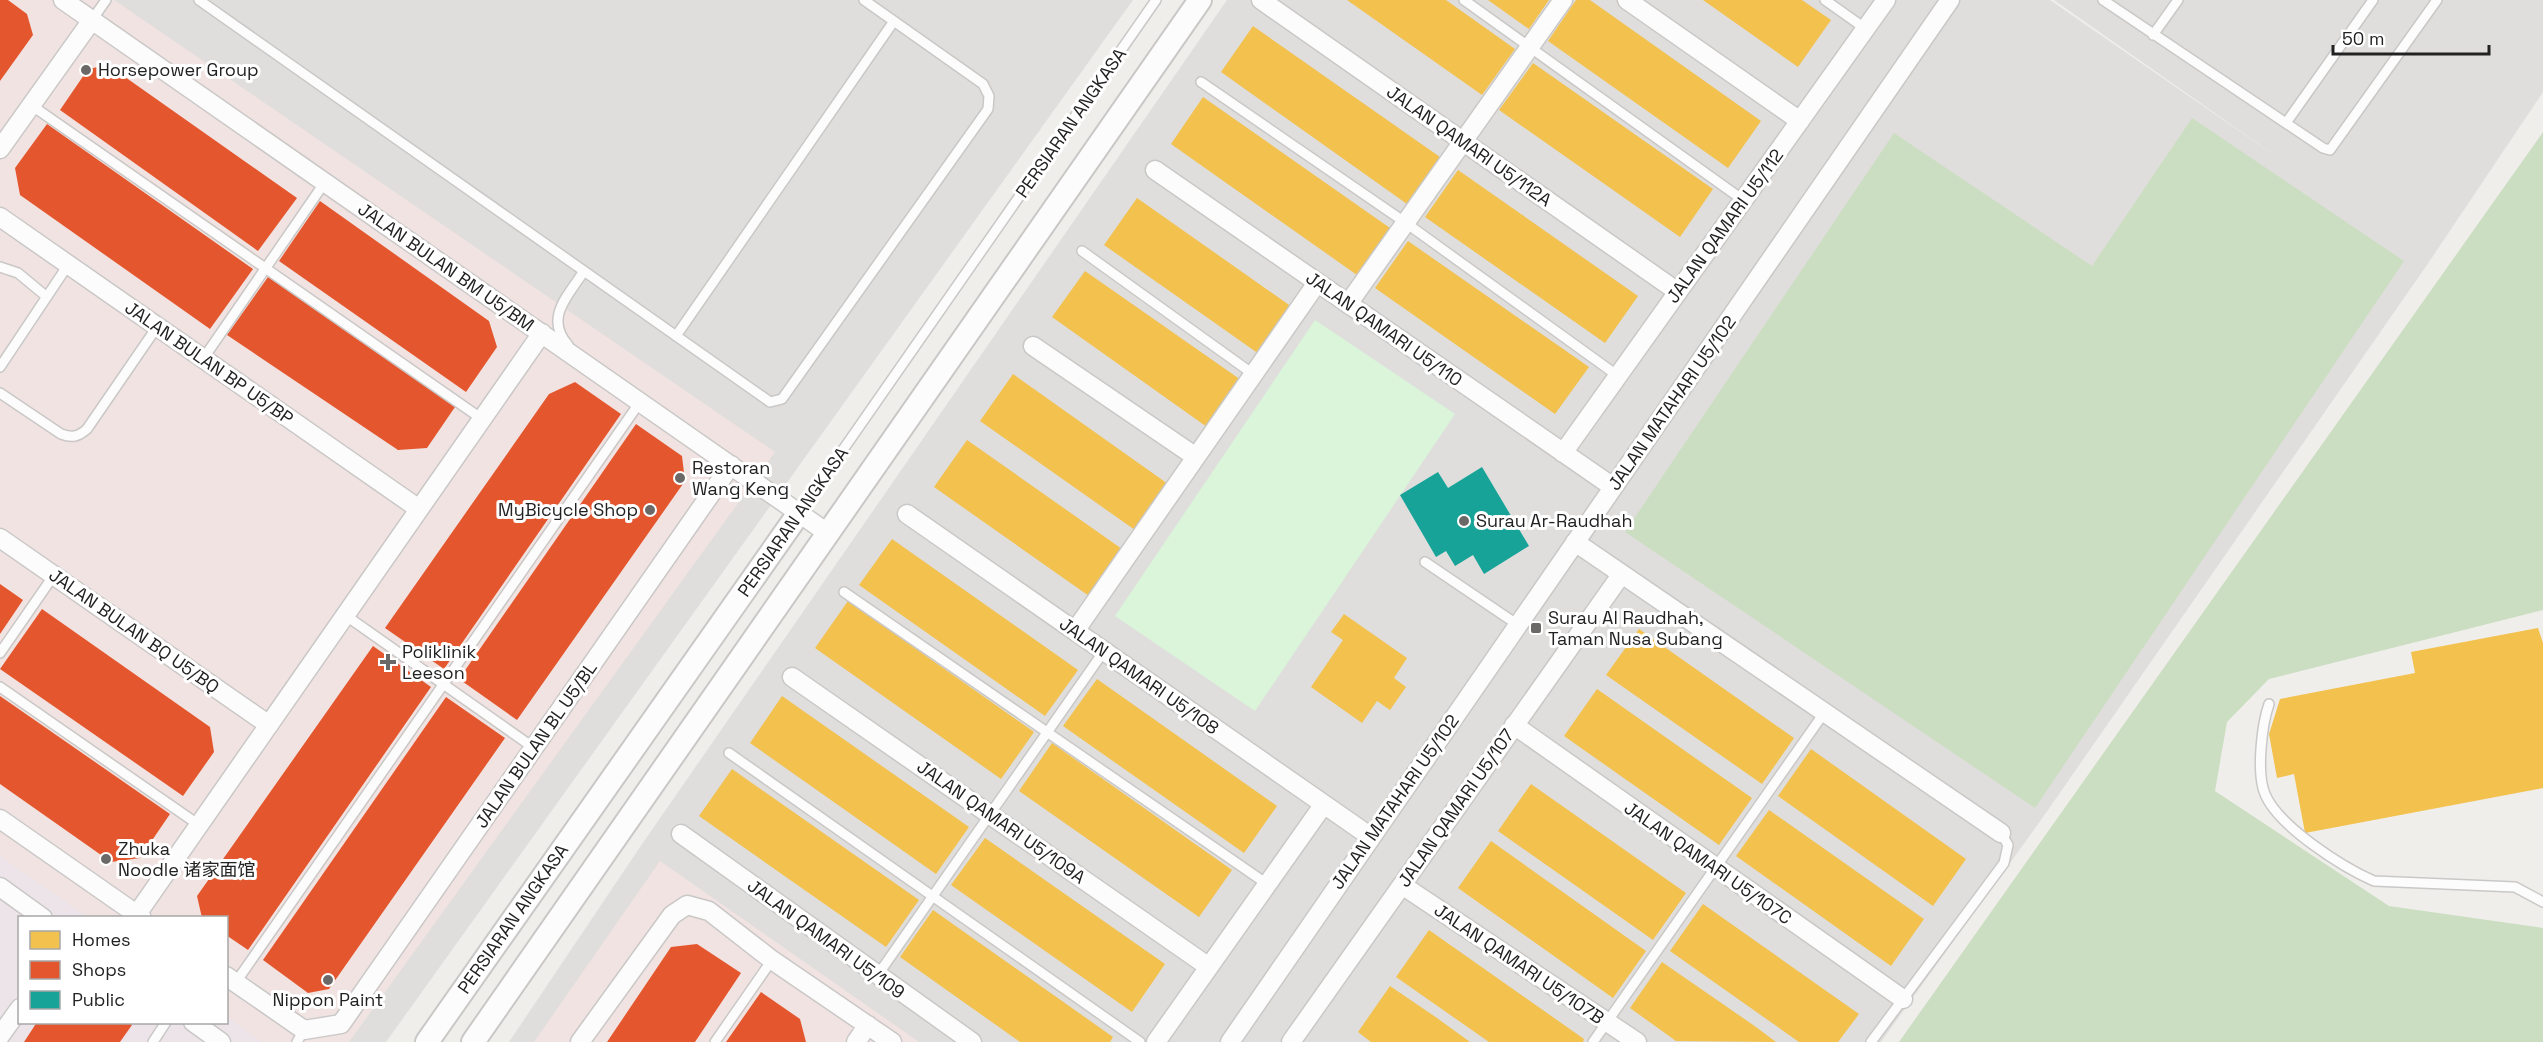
<svg xmlns="http://www.w3.org/2000/svg" width="2543" height="1042" viewBox="0 0 2543 1042" font-family="'Space Grotesk','Noto Sans SC',sans-serif">
  <style>
    .residential { fill: #dfdedc; fill-rule: evenodd }
    .commercial { fill: #f1e3e1 }
    .industrial { fill: #ede4e9 }
    .forest { fill: #cbdec1 }
    .park { fill: #daf5da }
    .homes { fill: #f2c14e }
    .shops { fill: #e4572e }
    .public { fill: #17a398 }
    .lines { fill: none; stroke-linecap: round; stroke-linejoin: round }
    .service-casing { stroke: #c9c8c7; stroke-width: 12 }
    .minor-casing { stroke: #c9c8c7; stroke-width: 21 }
    .tertiary-casing { stroke: #c9c8c7; stroke-width: 26 }
    .service { stroke: #fdfcfc; stroke-width: 9 }
    .minor { stroke: #fdfcfc; stroke-width: 18 }
    .tertiary { stroke: #fdfcfc; stroke-width: 22 }
    .poi-dot { fill: #6a6968; stroke: #fff; stroke-width: 2 }
    .labels { text-anchor: middle; stroke-width: 6; stroke-linejoin: round; paint-order: stroke }
    .poi-label { font-size: 18px; fill: #222; stroke: #fff; text-anchor: start }
    .street-label { font-size: 18px; fill: #222; stroke: #fff }
  </style>
  <rect width="100%" height="100%" fill="#f0eeeb"/>
  <!-- residential -->
  <path class="residential" d="M0,0h1133l-747,1042h-386zM20,918h206v104h-206z
    M1227,0h823l237,164 -233,-164h489v92l-114,170 -388,558 -160,222h-1372l131,-195z"/>
  <!-- commercial -->
  <path class="commercial" d="M0,0h114l661,452 -426,590h-87l-35,-25 -1,-99 -139,-1 -87,-61z
    M660,861l259,181h-385z"/>
  <!-- industrial -->
  <path class="industrial" d="M0,856l87,61 -67,1v104h206l1,-5 35,25h-262z"/>
  <!-- forest -->
  <path class="forest" d="M2192,118l212,143 -369,547 -410,-276 269,-399 198,133z
    M2543,132v478l-274,69 -42,43 -12,69 174,115 154,22v114h-644z"/>
  <!-- park -->
  <path class="park" d="M1315,320l140,94 -200,297 -140,-95z"/>
  <!-- homes -->
  <path class="homes" d="M1347,0h99l69,49 -33,46z
    M1488,0h61l-20,29z
    M1576,0h14l171,121 -33,47 -180,-127z
    M1703,0h99l29,20 -33,47z
    M1253,26l187,131 -33,47 -186,-132z
    M1533,63l180,126 -33,48 -181,-127z
    M1203,97l187,131 -33,47 -186,-131z
    M1458,170l180,126 -33,47 -180,-126z
    M1137,198l155,109 -33,47 -155,-109z
    M1408,241l181,126 -34,47 -180,-126z
    M1085,271l156,109 -34,47 -155,-110z
    M1013,374l155,110 -33,46 -155,-109z
    M967,440l155,109 -33,47 -155,-109z
    M892,539l186,131 -33,46 -186,-131z
    M848,601l186,131 -33,47 -186,-131z
    M1344,614l63,44 -13,20 12,9 -16,23 -13,-9 -15,22 -51,-36 32,-47 -12,-8z
    M2538,628l5,15v145l-238,45 -11,-59 -17,4 -8,-44 11,-35 135,-26 -4,-21z
    M1639,629l155,109 -32,46 -156,-109z
    M1097,679l180,127 -33,47 -181,-127z
    M1597,689l155,109 -33,47 -155,-109z
    M782,696l187,131 -33,47 -186,-131z
    M1052,743l180,127 -33,47 -180,-126z
    M1811,749l155,110 -33,47 -155,-110z
    M732,769l187,131 -33,47 -187,-131z
    M1531,784l155,109 -33,47 -155,-109z
    M1769,810l155,109 -33,47 -155,-110z
    M985,838l180,126 -33,48 -181,-127z
    M1491,841l155,110 -33,47 -155,-110z
    M1703,904l156,110 -21,28h-39l-129,-91z
    M933,910l180,127 -3,5h-90l-120,-85z
    M1429,930l155,109 -1,3h-94l-93,-65z
    M1662,962l94,65 20,15 -100,-1 -46,-33z
    M1390,986l47,32 33,24h-99l-13,-10z"/>
  <!-- shops -->
  <path class="shops" d="M0,0h8l19,14 6,21 -33,46z
    M108,65l189,133 -39,53 -198,-141 28,-41z
    M47,124l206,145 -43,60 -190,-134 -5,-27z
    M320,201l169,120 8,26 -31,45 -187,-131z
    M268,277l187,130 -28,41 -29,2 -171,-115z
    M575,382l46,32 -177,255 -59,-41 164,-234z
    M636,424l46,32 3,25 -168,239 -58,-41z
    M0,584l23,16 -23,34z
    M42,609l168,118 4,25 -31,44 -183,-127z
    M373,646l58,41 -183,263 -22,-15v-17h-24l-5,-22z
    M0,696l170,118 -30,44 -29,4 -111,-78z
    M446,697l59,41 -176,251 -21,4 -45,-33z
    M697,944l44,29 -46,69h-88l64,-95z
    M761,992l39,27 6,23h-80z
    M37,1022h92l3,3 -12,17h-96z"/>
  <!-- public -->
  <path class="public" d="M1482,467l47,79 -45,28 -11,-19 -18,11 -9,-15 -10,6 -36,-62 38,-23 10,16z"/>
  <g class="lines">
    <defs>
      <path id="service" d="M199,0l571,402 12,-3 206,-290 1,-13 -6,-12 -119,-84
        M1464,0l279,200
        M1825,0l41,29
        M2103,0l220,148 7,2 107,-150
        M92,20l14,-20
        M2153,35l25,-35
        M1201,82l205,141 212,153
        M31,105l451,314
        M2286,123l87,-123
        M1082,251l171,123
        M0,267l18,6 29,24
        M676,336l218,-315
        M568,345c-24,-27 0,-49 16,-74
        M203,359l122,-177
        M0,367l68,-102
        M0,393l61,41c11,4 17,3 26,-5l70,-102
        M799,513l357,-513
        M1425,562l93,63
        M844,592l423,292
        M345,615l189,133
        M0,653l54,-78
        M0,687l199,138
        M2269,704c-7,20 -13,69 -4,90 13,32 77,73 109,87l141,6 28,15
        M729,753l411,289
        M877,976l227,-325
        M236,982l404,-580
        M153,1042l13,-20
        M297,1042l7,-12
        M715,1042l57,-82
        M1593,1042l231,-329
        M1871,1042l133,-179 4,-18 -7,-12"/>
      <path id="minor" d="M63,0l766,534
        M1261,0l417,292
        M1627,0l173,121
        M0,149l92,-129
        M1155,170l458,317
        M0,217l419,292
        M1348,304l215,-304
        M1033,346l163,111
        M1563,453l323,-453
        M907,514l464,323
        M0,538l269,187
        M1575,542l426,291
        M1075,631l242,-348
        M792,677l417,290
        M1514,725l389,274
        M0,819l142,99
        M681,834l291,208
        M1402,885l235,157
        M0,887l43,31
        M137,914l405,-581
        M226,976l78,54 37,-6 390,-559
        M193,1022l28,20
        M0,1036l20,-28
        M580,1042l92,-127 15,-10 22,6 63,49 120,82
        M856,1042l12,-17
        M1156,1042l168,-238
        M1230,1042l720,-1042
        M1291,1042l330,-467"/>
      <path id="tertiary" d="M427,1042l372,-529
        M473,1042l727,-1042"/>
    </defs>
    <!-- service casing -->
    <use href="#service" class="service-casing"/>
    <!-- minor casing -->
    <use href="#minor" class="minor-casing"/>
    <!-- tertiary casing -->
    <use href="#tertiary" class="tertiary-casing"/>
    <!-- service -->
    <use href="#service" class="service"/>
    <!-- minor -->
    <use href="#minor" class="minor"/>
    <!-- tertiary -->
    <use href="#tertiary" class="tertiary"/>
  </g>
  <!-- markers -->
  <g class="poi-dot">
    <circle cx="86" cy="70" r="6"/>
    <circle cx="680" cy="478" r="6"/>
    <circle cx="650" cy="510" r="6"/>
    <circle cx="1464" cy="521" r="6"/>
    <rect x="1530" y="622" width="12" height="12" rx="3"/>
    <path d="M385 653h6v6h6v6h-6v6h-6v-6h-6v-6h6z"/>
    <circle cx="106" cy="859" r="6"/>
    <circle cx="328" cy="980" r="6"/>
  </g>
  <g class="labels">
    <!-- poi labels -->
    <g class="poi-label">
      <text x="98" y="76">Horsepower Group</text>
      <text x="692" y="474">Restoran<tspan x="692" dy="21">Wang Keng</tspan></text>
      <text x="638" y="516" text-anchor="end">MyBicycle Shop</text>
      <text x="1476" y="527">Surau Ar-Raudhah</text>
      <text x="1548" y="624">Surau Al Raudhah,<tspan x="1548" dy="21">Taman Nusa Subang</tspan></text>
      <text x="402" y="658">Poliklinik<tspan x="402" dy="21">Leeson</tspan></text>
      <text x="118" y="855">Zhuka<tspan x="118" dy="21">Noodle 诸家面馆</tspan></text>
      <text x="328" y="1006" text-anchor="middle">Nippon Paint</text>
    </g>
    <!-- street labels -->
    <g class="street-label">
      <text transform="translate(1071 123) rotate(-55)" y="6">PERSIARAN ANGKASA</text>
      <text transform="translate(1469 146) rotate(35)" y="6">JALAN QAMARI U5/112A</text>
      <text transform="translate(1725 226) rotate(-54)" y="6">JALAN QAMARI U5/112</text>
      <text transform="translate(446 267) rotate(35)" y="6">JALAN BULAN BM U5/BM</text>
      <text transform="translate(1384 329) rotate(35)" y="6">JALAN QAMARI U5/110</text>
      <text transform="translate(209 363) rotate(35)" y="6">JALAN BULAN BP U5/BP</text>
      <text transform="translate(1672 403) rotate(-55)" y="6">JALAN MATAHARI U5/102</text>
      <text transform="translate(793 522) rotate(-55)" y="6">PERSIARAN ANGKASA</text>
      <text transform="translate(134 631) rotate(35)" y="6">JALAN BULAN BQ U5/BQ</text>
      <text transform="translate(1139 676) rotate(35)" y="6">JALAN QAMARI U5/108</text>
      <text transform="translate(536 745) rotate(-55)" y="6">JALAN BULAN BL U5/BL</text>
      <text transform="translate(1395 802) rotate(-55)" y="6">JALAN MATAHARI U5/102</text>
      <text transform="translate(1456 808) rotate(-55)" y="6">JALAN QAMARI U5/107</text>
      <text transform="translate(1001 822) rotate(35)" y="6">JALAN QAMARI U5/109A</text>
      <text transform="translate(1708 863) rotate(35)" y="6">JALAN QAMARI U5/107C</text>
      <text transform="translate(513 919) rotate(-55)" y="6">PERSIARAN ANGKASA</text>
      <text transform="translate(826 939) rotate(36)" y="6">JALAN QAMARI U5/109</text>
      <text transform="translate(1519 964) rotate(34)" y="6">JALAN QAMARI U5/107B</text>
    </g>
  </g>
  <!-- legend -->
  <rect x="18" y="916" width="210" height="108" fill="#ffffff" stroke="#a7a7a7" stroke-width="1.5"/>
  <rect x="30" y="931" width="30" height="18" fill="#f2c14e" stroke="#a7a7a7" stroke-width="1.5"/>
  <text x="72" y="946" font-size="18" fill="#222222">Homes</text>
  <rect x="30" y="961" width="30" height="18" fill="#e4572e" stroke="#a7a7a7" stroke-width="1.5"/>
  <text x="72" y="976" font-size="18" fill="#222222">Shops</text>
  <rect x="30" y="991" width="30" height="18" fill="#17a398" stroke="#a7a7a7" stroke-width="1.5"/>
  <text x="72" y="1006" font-size="18" fill="#222222">Public</text>
  <!-- scale -->
  <path d="M2333 45v9h156v-9" fill="none" stroke="#222222" stroke-width="3"/>
  <text x="2342" y="45" font-size="18" fill="#222222" stroke="#ffffff" stroke-width="4.5" paint-order="stroke">50 m</text>
</svg>
